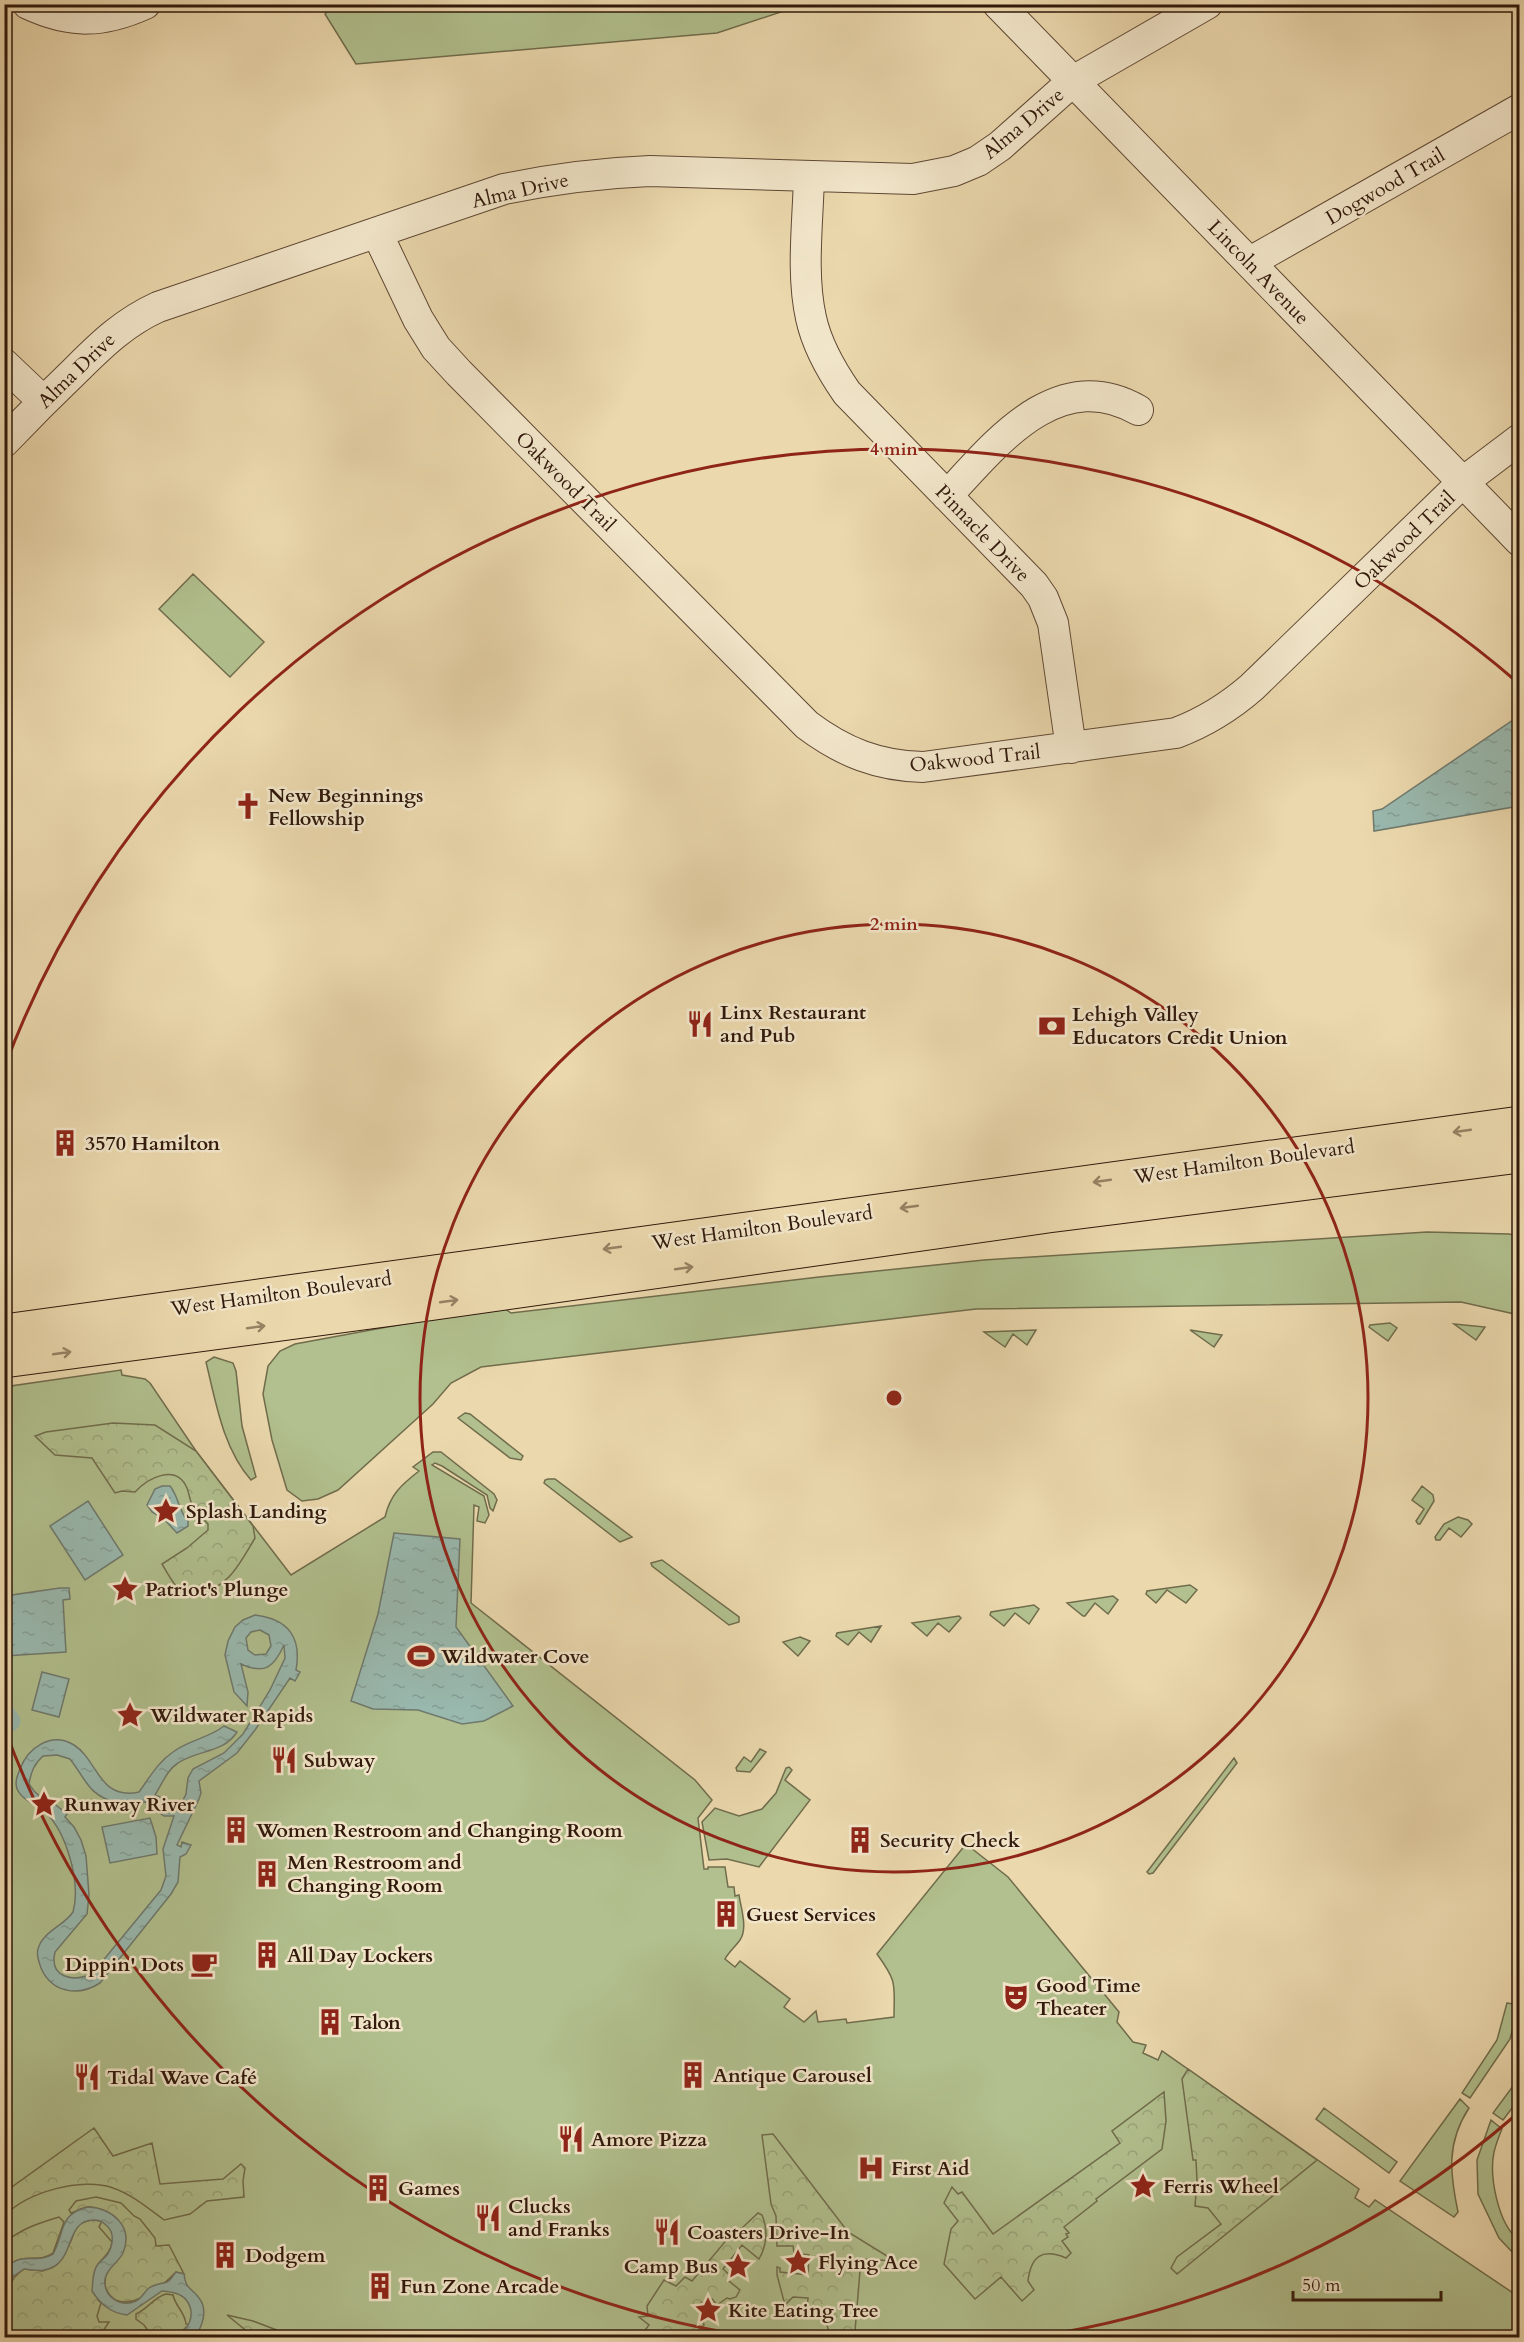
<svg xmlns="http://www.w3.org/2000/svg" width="1524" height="2342" viewBox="0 0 1524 2342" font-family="Cardo,serif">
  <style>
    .green { fill: #b1c08e; stroke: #706c4c; stroke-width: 1.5 }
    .forest { fill: url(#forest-crowns); stroke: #706c4c; stroke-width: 1.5 }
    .water { fill: url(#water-ripples); stroke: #6f796d; stroke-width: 1.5; fill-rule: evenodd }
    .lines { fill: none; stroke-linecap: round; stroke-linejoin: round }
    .canal { stroke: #99b9af; stroke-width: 21 }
    .minor-casing { stroke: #5f4834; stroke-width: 32 }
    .major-casing { stroke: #30180b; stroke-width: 35 }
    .minor { stroke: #f2e6ca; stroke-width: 30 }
    .major { stroke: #ebd8ad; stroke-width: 33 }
    .oneway { stroke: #978264 }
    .ring { fill: none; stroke: #8f2418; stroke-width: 3 }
    .labels { text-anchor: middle; stroke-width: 5; stroke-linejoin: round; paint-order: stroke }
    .street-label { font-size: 20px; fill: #30180b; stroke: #f2e6ca }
    .poi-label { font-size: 20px; font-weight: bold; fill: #30180b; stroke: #f2e6ca; text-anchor: start }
    .centre { fill: #8f2418; stroke: #f2e6ca; stroke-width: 3 }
    .ring-label { font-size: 18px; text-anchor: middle; font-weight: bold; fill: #8f2418; stroke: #f2e6ca; stroke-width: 5; stroke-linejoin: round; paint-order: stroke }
  </style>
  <defs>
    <pattern id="forest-crowns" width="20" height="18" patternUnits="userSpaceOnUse" patternTransform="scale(1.5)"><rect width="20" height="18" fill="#b1c08e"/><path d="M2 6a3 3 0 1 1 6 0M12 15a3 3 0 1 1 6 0" fill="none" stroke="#99a479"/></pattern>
    <pattern id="water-ripples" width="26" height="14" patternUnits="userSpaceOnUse" patternTransform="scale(1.5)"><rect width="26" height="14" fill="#99b9af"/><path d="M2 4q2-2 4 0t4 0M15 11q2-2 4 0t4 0" fill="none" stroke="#849e95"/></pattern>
  </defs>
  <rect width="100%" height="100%" fill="#ebd8ad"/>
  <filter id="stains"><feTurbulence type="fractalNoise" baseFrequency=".00333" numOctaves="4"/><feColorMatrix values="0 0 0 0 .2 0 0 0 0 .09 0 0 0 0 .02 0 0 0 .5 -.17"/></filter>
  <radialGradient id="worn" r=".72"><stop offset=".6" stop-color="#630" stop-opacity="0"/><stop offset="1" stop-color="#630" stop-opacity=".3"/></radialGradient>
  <!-- green -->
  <path class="green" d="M334,4h468v1l-85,28 -361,31 -31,-50z
    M193,574l71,68 -34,35 -71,-68z
    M1427,1232l82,2 10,2v79l-58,-13 -485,7 -495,58 -30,16 -18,21 -95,86 -20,9 -16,2 -15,-11 -15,-50 -9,-46 5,-28 12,-15 15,-7 206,-38 10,7 308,-36 165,-17z
    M1390,1323l7,5 -9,13 -19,-14 1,-2z
    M1454,1324l31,3 -9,13z
    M1036,1330l-9,15 -14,-11 -8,13 -21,-15z
    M1190,1330l32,5 -8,12z
    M214,1357l19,6 3,8 6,55 14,51 -5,3c-28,-32 -35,-77 -45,-118z
    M121,1370l1,5 23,4 5,4 46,68 95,124 94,-58c5,-22 16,-32 34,-46l-6,-4 20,-15h8l53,42 3,6 -4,11 -3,-3 -3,-13 -45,-29 -7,-3 -3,2 52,31 5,19 -4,8 -8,-2 2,-14 -5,-2 -3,98 224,177 17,20 -14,18 6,51h4v-2h17l3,20h6l1,9 4,-1c2,13 9,34 1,45 -5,7 -11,12 -15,19l10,8 5,-6 50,38 -6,8 20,15 12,-11 2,11 28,-3 1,4 47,-6c0,-33 4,-34 -17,-63l89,-110 42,33 111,135 -2,10 16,20 13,3 -3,8 15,7 4,-9 197,138 -4,9 14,9 6,-7 144,97v40h-1514l-1,-950z
    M465,1413l5,1 53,42 -2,4 -11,-2 -52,-40z
    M548,1479h7l77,58 -12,5 -76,-59 1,-3z
    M1422,1486l11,9 1,6 -14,23h-2l-2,-3 8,-12 -12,-9z
    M1458,1517l10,3 4,4 -11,13 -12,-9 -9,12h-4l-1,-3 9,-13z
    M662,1560l77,57v5l-10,3 -77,-59 -1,-3z
    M1190,1585l7,5 -11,13 -19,-13 -11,13 -10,-9 1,-3z
    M1113,1596l5,4 -10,14 -13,-11 -10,13h-2l-16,-13z
    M1034,1605l5,4 -10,15 -14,-11 -11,13 -14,-11 1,-3z
    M959,1616l2,2 -12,14 -11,-9 -11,13 -15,-13z
    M881,1626l-10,16 -12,-10 -11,13 -12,-9 1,-3z
    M800,1637l10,4 -12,15 -15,-14z
    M760,1749l6,3 -16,20 -13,-1 -1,-3 8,-11 7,5z
    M1234,1758l3,5 -84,110 -4,1 -2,-2z
    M789,1767l3,3 -7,10 25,20 -51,67 -32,-8 -18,1 -7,-38 13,-14 24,8 23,-7 14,-16 10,-25z
    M1507,2003l12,2 -9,34 -40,59 -8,-5 35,-53z
    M1519,2078v21l-16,21 -10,-7z
    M1460,2099l9,9c-23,35 -19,66 -11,104l-4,5 -54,-36z
    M1324,2108l73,54 -8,11 -73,-54z
    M1491,2120l11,9c-3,7 -6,15 -8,23 -5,24 4,73 25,88v17l-5,-3 -15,-16 -21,-44 -1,-34z"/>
  <!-- forest -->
  <path class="forest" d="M113,1423l42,2 41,26 57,75 2,12c-15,25 -28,53 -60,56 -5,0 -10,0 -14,-3 -8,-6 -14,-19 -19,-27l25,-16 21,-18v-6c-4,-5 -10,-8 -13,-13 -5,-8 -5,-15 -8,-23 -11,-25 -39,-10 -52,4l-13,-1 -7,2 -23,-35 -37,-3 -20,-19 11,-4z
    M1188,2069l129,91 -140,114 -6,-6 6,-11 44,-33 -13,-16 -13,-2 2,-25 -1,-21h-3l-11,-81z
    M1164,2092l2,29 -4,28 -66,50 1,2 -33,26 5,6 -3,1 2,3 -6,4 9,12 -5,5c-24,-10 -35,-2 -38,23l6,9 -12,11 -21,-24 -26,22 -31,-35 7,-35 7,-8 -14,-18 8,-16 6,7 4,-2 31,42 127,-91 -8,-12z
    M94,2128l19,28 39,-13 8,41 63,-5 18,-15 4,4 -2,13 1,16 -37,4 -17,13 -26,6c-16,-12 -33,-26 -51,-32 -30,-11 -88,4 -108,28v-24z
    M773,2134l75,98 47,29 -34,-2 -6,72 -11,6h-14c-3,-16 -6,-24 -23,-26l1,-13 -15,-1 -8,8 -8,-30v-8l3,1v4l28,3 1,-20 -15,-2 -1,-7h-16l-1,-30 -5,-12 -9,-69z
    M96,2197l25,6 13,13 6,3 15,19 1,8 13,-1 15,29 -8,-2c-12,13 -46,40 -63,26 -5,-4 -8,-10 -8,-16 0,-17 19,-21 20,-41 0,-3 0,-10 -2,-13 -5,-10 -24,-22 -34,-21 -7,0 -12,4 -18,6l-2,-3 7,-9z
    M758,2213l4,2c6,15 5,30 -3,44l-17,-14 -19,24 9,8 -3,4 11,9 -4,7 -6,2 -3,-1 -10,7 -5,-6 -13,5 5,21 -12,12h-52l9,-12 -10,-8 9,-1 -1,-10 17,-26 12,6 9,-9 7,4 37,-44 11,-7z
    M59,2217l5,5 -11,31c-18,12 -27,-3 -48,15v-25c14,-14 35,-20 54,-26z
    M91,2220l11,1 -3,6 13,15c-2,15 -15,18 -17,29 -2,8 2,21 3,29l3,3 -4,13 2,6h10l-8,12 2,3 -98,1c0,-27 -5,-53 19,-69l19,2c8,-8 22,-18 27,-28 7,-14 1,-18 21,-23z
    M166,2294l7,1c2,11 12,17 13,29l3,1c-12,14 -24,11 -40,7l-5,-7 -8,-6v-5c12,-5 18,-17 30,-20z
    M227,2315l26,6 42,16h-41z"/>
  <!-- water -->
  <path class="water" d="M1519,716v90l-145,25 -1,-20 9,-2z
    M162,1486h8c9,11 8,24 18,35v5l-11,7 -14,-15 -11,-6 -5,-7 8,-16z
    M88,1501l35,54 -38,25 -35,-54z
    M394,1533l66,6 -4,88 57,79 -29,15 -22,3 -44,-14 -45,-1 -22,-8 27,-87z
    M60,1588h9l1,11 -7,1 3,52 -61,4v-60z
    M255,1615c33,4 47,22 41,55l4,2 -5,9 -5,-3 -35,52 -18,23 -38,28 2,12 -2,6 -22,46 4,2 1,-5 9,3 -5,9 -6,3 -2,25 -7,12 -71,89c-22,14 -48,10 -59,-15 -2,-6 -5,-13 -3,-19 5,-18 26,-23 35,-37 8,-28 -6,-78 -26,-98 -9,-9 -23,-12 -29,-23 -4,-7 -1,-15 2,-22 8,-21 31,-38 54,-24 24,15 25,56 65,47 11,-15 19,-30 34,-40 16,-12 36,-14 51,-26l13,6c-13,21 -40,18 -59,31 -11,7 -16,21 -23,32l20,9h6l5,-10 2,-16 5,-9 31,-16 19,-19 27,-44 15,-32 -1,-13c-10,22 -19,30 -43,19l7,28 -1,14 -13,-14 -9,-37 3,-14 7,-14 8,-7zM260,1630l9,5 2,11 -5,8 -11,1 -7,-5 -2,-12 5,-6zM57,1755l13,4c17,22 18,36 47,44 11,3 17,3 28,-1l19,14h10l-11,33 3,27 -5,14 -69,84c-19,8 -43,4 -37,-22l32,-38 2,-19 -3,-39 -5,-16 -7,-13 -9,-10 2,-3 -20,-16 -2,3 -11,-10 -5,-7c2,-12 5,-20 14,-28z
    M42,1672l27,7 -10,38 -27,-7z
    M150,1818l6,19 1,17 -47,9 -8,-36z
    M88,2207c24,1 46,19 35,46 -5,10 -16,15 -18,26 -2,18 16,29 31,22 6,-3 8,-9 13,-13 6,-4 12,-4 18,-6 3,-1 7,-8 9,-10l8,2c2,16 7,13 15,24 9,11 4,29 -5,39h-57l1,-7c12,1 25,8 37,5 14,-3 21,-21 12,-34 -5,-8 -16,-9 -25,-10l-35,24c-16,-2 -26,-10 -35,-24 1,-8 0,-20 6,-27 7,-7 13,-11 14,-22 1,-7 -1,-13 -6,-17 -4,-4 -7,-5 -12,-5 -27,0 -20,34 -39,46 -11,7 -20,4 -31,3l-14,10 -5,13v-24c21,-18 30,-3 48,-14 12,-21 5,-40 35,-47z"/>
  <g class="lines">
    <!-- canal -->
    <path class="canal" d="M4,1713l6,8"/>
    <defs>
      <path id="minor" d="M28,4c43,20 75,19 117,0
        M998,4l522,537
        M809,176c-1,46 -8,97 2,142 6,28 20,52 36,75l187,192 9,13 10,25 18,125
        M377,233l41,86 18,29 23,25 348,352c36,27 71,41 116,42l253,-34c29,-11 52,-25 76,-46l211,-205 57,-43
        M1250,262l270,-153
        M4,364l39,37
        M4,442c24,-25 48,-49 73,-73 25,-25 48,-47 81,-62l346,-118c49,-10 96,-16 146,-18l263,8 41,-8 24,-10 22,-15 73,-65 134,-77
        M947,496c49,-53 111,-132 191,-86"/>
      <path id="major" d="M4,1331l1516,-208
        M4,1361l389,-52 655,-93 472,-60"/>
    </defs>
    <!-- minor casing -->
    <use href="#minor" class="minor-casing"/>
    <!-- major casing -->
    <use href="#major" class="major-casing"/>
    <!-- minor -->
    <use href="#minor" class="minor"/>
    <!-- major -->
    <use href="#major" class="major"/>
  </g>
  <!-- one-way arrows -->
  <defs><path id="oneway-shaft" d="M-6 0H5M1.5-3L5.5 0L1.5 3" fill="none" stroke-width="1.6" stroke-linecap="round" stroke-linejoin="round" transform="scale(1.5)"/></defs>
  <g class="oneway">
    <use href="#oneway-shaft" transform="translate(1462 1131) rotate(172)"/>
    <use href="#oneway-shaft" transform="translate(1102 1181) rotate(172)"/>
    <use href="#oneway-shaft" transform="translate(909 1207) rotate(172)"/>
    <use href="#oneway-shaft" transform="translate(612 1248) rotate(172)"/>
    <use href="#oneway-shaft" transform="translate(684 1268) rotate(-8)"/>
    <use href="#oneway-shaft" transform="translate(449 1301) rotate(-8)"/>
    <use href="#oneway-shaft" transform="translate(256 1327) rotate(-8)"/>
    <use href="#oneway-shaft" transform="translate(62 1353) rotate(-8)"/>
  </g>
  <!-- distance rings -->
  <g class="ring">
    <circle cx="894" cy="1398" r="474"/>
    <path d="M1517 2114A949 949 0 0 1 1034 2337M754 2337A949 949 0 0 1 5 1730M5 1066A949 949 0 0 1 1517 682"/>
  </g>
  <!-- icons -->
  <defs>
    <symbol id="church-bare" viewBox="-9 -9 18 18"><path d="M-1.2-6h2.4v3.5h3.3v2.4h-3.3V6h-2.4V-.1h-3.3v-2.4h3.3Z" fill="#8f2418" stroke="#f2e6ca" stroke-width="2.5" paint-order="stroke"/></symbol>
    <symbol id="restaurant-bare" viewBox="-9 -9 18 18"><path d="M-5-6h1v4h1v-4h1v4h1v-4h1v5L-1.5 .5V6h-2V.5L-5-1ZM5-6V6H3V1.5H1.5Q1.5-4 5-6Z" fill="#8f2418" stroke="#f2e6ca" stroke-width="2.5" paint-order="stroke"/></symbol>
    <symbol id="bank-bare" viewBox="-9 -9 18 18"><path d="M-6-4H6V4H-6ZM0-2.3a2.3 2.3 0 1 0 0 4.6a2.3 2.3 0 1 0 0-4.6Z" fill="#8f2418" stroke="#f2e6ca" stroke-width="2.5" paint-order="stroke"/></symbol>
    <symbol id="building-bare" viewBox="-9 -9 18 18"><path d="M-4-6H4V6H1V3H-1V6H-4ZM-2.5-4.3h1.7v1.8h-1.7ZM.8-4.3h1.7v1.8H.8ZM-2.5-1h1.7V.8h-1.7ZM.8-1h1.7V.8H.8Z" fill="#8f2418" stroke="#f2e6ca" stroke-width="2.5" paint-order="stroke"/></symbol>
    <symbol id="sight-bare" viewBox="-9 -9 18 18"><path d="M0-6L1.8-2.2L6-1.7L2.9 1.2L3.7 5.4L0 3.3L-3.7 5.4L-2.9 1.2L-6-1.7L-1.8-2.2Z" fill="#8f2418" stroke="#f2e6ca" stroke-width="2.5" paint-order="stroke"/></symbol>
    <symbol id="stadium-bare" viewBox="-9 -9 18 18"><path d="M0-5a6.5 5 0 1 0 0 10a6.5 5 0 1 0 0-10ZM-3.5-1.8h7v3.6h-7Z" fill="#8f2418" stroke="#f2e6ca" stroke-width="2.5" paint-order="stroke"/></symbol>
    <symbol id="cafe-bare" viewBox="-9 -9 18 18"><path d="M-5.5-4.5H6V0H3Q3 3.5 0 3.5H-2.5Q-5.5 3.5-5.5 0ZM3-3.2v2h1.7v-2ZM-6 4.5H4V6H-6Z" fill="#8f2418" stroke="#f2e6ca" stroke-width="2.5" paint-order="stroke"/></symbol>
    <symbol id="theatre-bare" viewBox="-9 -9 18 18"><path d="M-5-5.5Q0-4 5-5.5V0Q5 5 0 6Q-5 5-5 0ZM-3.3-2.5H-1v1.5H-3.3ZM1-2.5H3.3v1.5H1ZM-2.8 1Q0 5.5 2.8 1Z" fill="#8f2418" stroke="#f2e6ca" stroke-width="2.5" paint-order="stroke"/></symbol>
    <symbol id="hospital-bare" viewBox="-9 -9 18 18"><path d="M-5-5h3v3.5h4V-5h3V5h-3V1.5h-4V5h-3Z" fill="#8f2418" stroke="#f2e6ca" stroke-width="2.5" paint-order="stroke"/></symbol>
  </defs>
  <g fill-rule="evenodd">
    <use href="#church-bare" x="229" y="787" width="38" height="38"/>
    <use href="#restaurant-bare" x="681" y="1005" width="38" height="38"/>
    <use href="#bank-bare" x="1033" y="1007" width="38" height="38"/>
    <use href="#building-bare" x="46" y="1124" width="38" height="38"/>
    <use href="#sight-bare" x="147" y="1492" width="38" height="38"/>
    <use href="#sight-bare" x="106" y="1570" width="38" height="38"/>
    <use href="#stadium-bare" x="402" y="1637" width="38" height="38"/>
    <use href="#sight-bare" x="111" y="1696" width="38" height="38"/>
    <use href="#restaurant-bare" x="265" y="1741" width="38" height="38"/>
    <use href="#sight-bare" x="25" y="1785" width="38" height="38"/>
    <use href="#building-bare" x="217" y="1811" width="38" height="38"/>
    <use href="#building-bare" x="841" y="1821" width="38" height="38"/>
    <use href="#building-bare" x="248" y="1855" width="38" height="38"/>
    <use href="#building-bare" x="707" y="1895" width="38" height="38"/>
    <use href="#building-bare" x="248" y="1936" width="38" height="38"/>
    <use href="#cafe-bare" x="185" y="1945" width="38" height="38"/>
    <use href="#theatre-bare" x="997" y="1978" width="38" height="38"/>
    <use href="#building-bare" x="311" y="2003" width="38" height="38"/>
    <use href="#building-bare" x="674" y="2056" width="38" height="38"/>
    <use href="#restaurant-bare" x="68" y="2058" width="38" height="38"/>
    <use href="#restaurant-bare" x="552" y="2120" width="38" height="38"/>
    <use href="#hospital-bare" x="852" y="2149" width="38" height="38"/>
    <use href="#sight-bare" x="1124" y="2167" width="38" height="38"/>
    <use href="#building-bare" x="359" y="2169" width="38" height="38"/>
    <use href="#restaurant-bare" x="469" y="2199" width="38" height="38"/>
    <use href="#restaurant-bare" x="648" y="2213" width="38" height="38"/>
    <use href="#building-bare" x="206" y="2236" width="38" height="38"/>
    <use href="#sight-bare" x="779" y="2243" width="38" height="38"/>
    <use href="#sight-bare" x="719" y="2247" width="38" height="38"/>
    <use href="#building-bare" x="361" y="2267" width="38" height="38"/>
    <use href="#sight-bare" x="689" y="2291" width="38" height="38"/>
  </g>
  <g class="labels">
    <!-- street labels -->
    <g class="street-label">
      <text transform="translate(1023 123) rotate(-40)" y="7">Alma Drive</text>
      <text transform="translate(1385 186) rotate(-30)" y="7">Dogwood Trail</text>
      <text transform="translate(520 190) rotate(-13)" y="7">Alma Drive</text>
      <text transform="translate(1259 272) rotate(46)" y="7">Lincoln Avenue</text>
      <text transform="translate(76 370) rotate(-44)" y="7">Alma Drive</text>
      <text transform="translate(566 481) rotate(45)" y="7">Oakwood Trail</text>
      <text transform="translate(983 533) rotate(46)" y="7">Pinnacle Drive</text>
      <text transform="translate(1404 540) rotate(-44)" y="7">Oakwood Trail</text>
      <text transform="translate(975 758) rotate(-6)" y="7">Oakwood Trail</text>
      <text transform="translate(1244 1161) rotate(-8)" y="7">West Hamilton Boulevard</text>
      <text transform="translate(762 1227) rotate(-8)" y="7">West Hamilton Boulevard</text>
      <text transform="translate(281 1293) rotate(-8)" y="7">West Hamilton Boulevard</text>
    </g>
    <!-- poi labels -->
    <g class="poi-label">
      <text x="268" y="802">New Beginnings<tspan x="268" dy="23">Fellowship</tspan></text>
      <text x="720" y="1019">Linx Restaurant<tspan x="720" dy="23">and Pub</tspan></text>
      <text x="1072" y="1021">Lehigh Valley<tspan x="1072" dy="23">Educators Credit Union</tspan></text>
      <text x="85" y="1150">3570 Hamilton</text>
      <text x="186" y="1518">Splash Landing</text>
      <text x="145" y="1596">Patriot's Plunge</text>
      <text x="441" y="1663">Wildwater Cove</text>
      <text x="150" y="1722">Wildwater Rapids</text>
      <text x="304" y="1767">Subway</text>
      <text x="64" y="1811">Runway River</text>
      <text x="256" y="1837">Women Restroom and Changing Room</text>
      <text x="880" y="1847">Security Check</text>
      <text x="287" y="1869">Men Restroom and<tspan x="287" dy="23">Changing Room</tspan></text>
      <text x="746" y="1921">Guest Services</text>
      <text x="287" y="1962">All Day Lockers</text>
      <text x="184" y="1971" text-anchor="end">Dippin' Dots</text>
      <text x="1036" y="1992">Good Time<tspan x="1036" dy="23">Theater</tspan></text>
      <text x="350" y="2029">Talon</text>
      <text x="713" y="2082">Antique Carousel</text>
      <text x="107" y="2084">Tidal Wave Café</text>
      <text x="591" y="2146">Amore Pizza</text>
      <text x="891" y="2175">First Aid</text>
      <text x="1163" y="2193">Ferris Wheel</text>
      <text x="398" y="2195">Games</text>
      <text x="508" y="2213">Clucks<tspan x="508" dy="23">and Franks</tspan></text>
      <text x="687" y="2239">Coasters Drive-In</text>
      <text x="245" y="2262">Dodgem</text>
      <text x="818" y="2269">Flying Ace</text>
      <text x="718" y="2273" text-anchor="end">Camp Bus</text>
      <text x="400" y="2293">Fun Zone Arcade</text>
      <text x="728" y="2317">Kite Eating Tree</text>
    </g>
  </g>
  <circle cx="894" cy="1398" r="9" class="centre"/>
  <g class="ring-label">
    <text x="894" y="455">4 min</text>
    <text x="894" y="930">2 min</text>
  </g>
  <!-- margin -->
  <rect width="1524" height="2342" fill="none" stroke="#ebd8ad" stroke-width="24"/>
  <rect x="6" y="6" width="1512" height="2330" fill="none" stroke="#30180b" stroke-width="3"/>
  <rect x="12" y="12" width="1500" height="2318" fill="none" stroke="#30180b" stroke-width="1.5"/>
  <!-- scale -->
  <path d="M1293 2291v9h148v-9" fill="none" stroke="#30180b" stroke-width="3"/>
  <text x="1302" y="2291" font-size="18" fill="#30180b" stroke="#f2e6ca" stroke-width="4.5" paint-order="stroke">50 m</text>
  <rect width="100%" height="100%" filter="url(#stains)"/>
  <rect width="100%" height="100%" fill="url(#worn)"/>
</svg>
